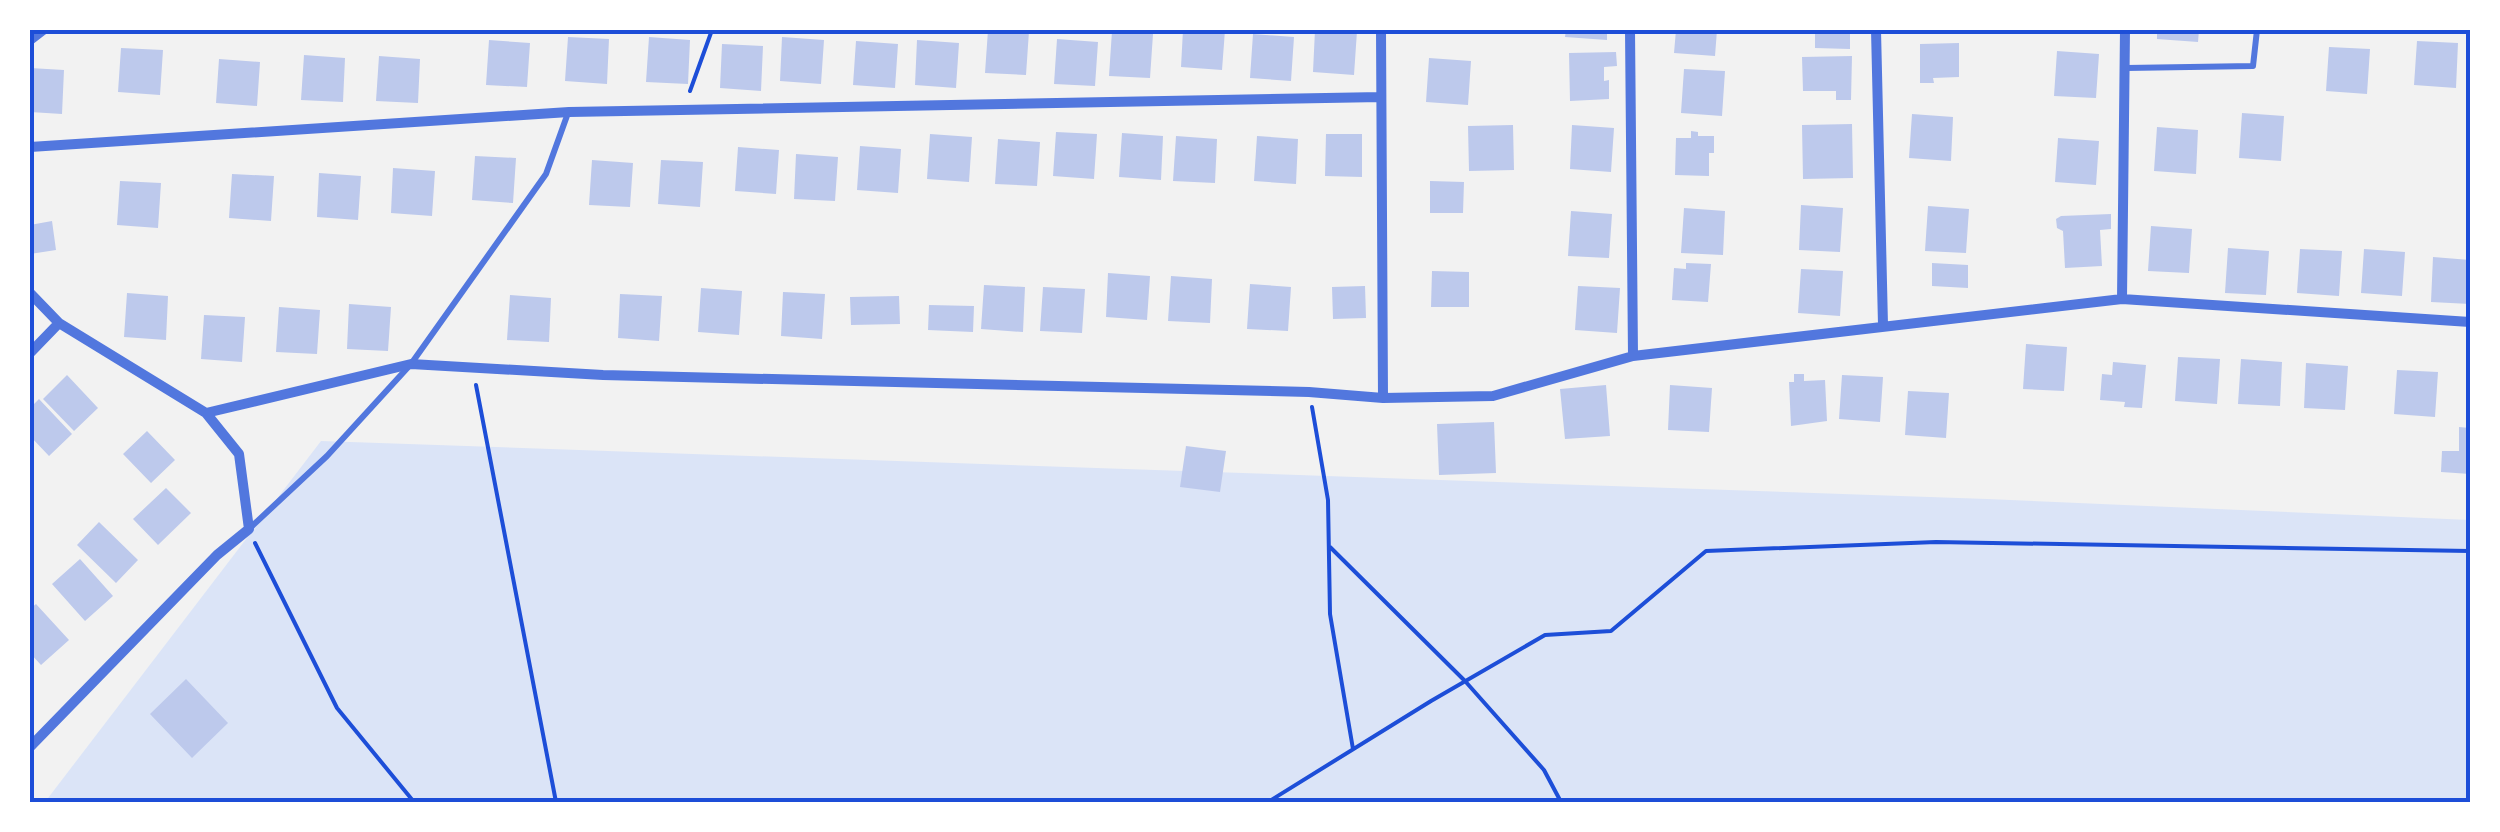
<svg xmlns="http://www.w3.org/2000/svg" width="2500" height="832" viewBox="0 0 2500 832" font-family="Commissioner,sans-serif">
  <style>
    .green { fill: #dbe4f7 }
    .building { fill: #bdc9ec }
    .lines { fill: none; stroke-linecap: round; stroke-linejoin: round }
    .path { stroke: #1d4ed8; stroke-width: 4 }
    .service { stroke: #5277de; stroke-width: 6 }
    .minor { stroke: #5277de; stroke-width: 10 }
    .neatline { fill: none; stroke: #1d4ed8; stroke-width: 4 }
  </style>
  <rect width="100%" height="100%" fill="#f2f2f2"/>
  <!-- green -->
  <path class="green" d="M321,441l1666,58 483,21v282h-2425z"/>
  <!-- building -->
  <path class="building" d="M988,30l41,1 -3,44 -41,-2z
    M1183,30h42l-3,40 -41,-3z
    M1315,30l42,1 -3,44 -41,-3z
    M1566,30h41v10l-42,-3z
    M1676,30h41l-2,26 -41,-3z
    M1815,30h35v19l-35,-1z
    M2157,30h42l-1,12 -41,-3z
    M1112,31l41,3 -3,44 -41,-2z
    M1253,34l41,3 -3,44 -41,-3z
    M568,37l41,2 -2,45 -42,-3z
    M649,37l41,3 -2,44 -42,-2z
    M782,37l42,3 -3,44 -41,-3z
    M1057,39l41,3 -3,44 -41,-2z
    M489,40l41,3 -3,44 -41,-2z
    M917,40l42,3 -3,45 -41,-3z
    M856,41l42,3 -3,44 -42,-3z
    M2417,41l41,2 -2,45 -42,-3z
    M1959,43v34l-26,1 1,5h-14v-39z
    M722,44l41,2 -2,45 -41,-3z
    M2329,47l41,2 -3,45 -41,-3z
    M121,48l42,2 -3,45 -42,-3z
    M2057,51l42,3 -3,44 -42,-2z
    M1616,52l1,14 -13,1v14l5,-1v19l-39,2 -1,-48z
    M304,55l41,3 -2,44 -42,-2z
    M379,56l41,3 -2,44 -42,-2z
    M1852,56l-1,44h-15v-9h-33l-1,-34z
    M1429,58l42,3 -3,44 -42,-3z
    M219,59l41,3 -3,44 -41,-3z
    M30,68l34,2 -2,44 -32,-2z
    M1684,69l41,2 -3,45 -41,-3z
    M2242,113l42,3 -3,45 -42,-3z
    M1912,114l41,3 -2,44 -42,-3z
    M1852,124l1,54 -50,1 -1,-54z
    M1513,125l1,45 -45,1 -1,-45z
    M1572,125l42,3 -3,44 -41,-3z
    M2157,127l41,3 -2,44 -42,-3z
    M1691,131l7,1v4h16v17h-5v23l-34,-1 1,-37h15z
    M1056,132l41,2 -3,45 -41,-3z
    M1122,133l41,3 -2,44 -42,-3z
    M930,134l42,3 -3,45 -42,-3z
    M1326,134h36v43l-37,-1z
    M1176,136l41,3 -2,44 -42,-2z
    M1257,136l41,3 -2,45 -42,-3z
    M2058,138l41,3 -3,44 -41,-3z
    M998,139l42,3 -3,44 -42,-2z
    M860,146l41,3 -3,44 -41,-3z
    M738,147l41,3 -3,44 -41,-3z
    M796,154l42,3 -3,44 -41,-2z
    M475,156l41,2 -3,45 -41,-3z
    M592,160l41,3 -3,44 -41,-2z
    M661,160l42,2 -3,45 -42,-3z
    M393,168l42,3 -3,45 -41,-3z
    M319,173l42,3 -3,44 -41,-3z
    M232,174l42,2 -3,45 -42,-3z
    M120,181l41,2 -3,45 -41,-3z
    M1430,181l34,1 -1,31h-33z
    M1801,205l42,3 -3,44 -41,-2z
    M1928,206l41,3 -3,44 -41,-2z
    M1684,208l41,3 -2,44 -42,-2z
    M1571,211l41,3 -3,44 -41,-2z
    M2111,214v15l-11,1 2,36 -37,2 -2,-37 -6,-3 -1,-9 5,-3z
    M52,221l4,29 -26,4v-29z
    M2151,226l41,3 -3,44 -41,-2z
    M2228,248l41,3 -3,44 -41,-2z
    M2300,249l42,2 -3,45 -42,-3z
    M2364,249l41,3 -3,44 -41,-3z
    M2433,257l37,3v44l-39,-2z
    M1686,263l25,1 -3,38 -36,-2 2,-32 12,1z
    M1932,263l36,2v23l-36,-2z
    M1801,269l42,2 -3,45 -42,-3z
    M1432,271l37,1v35h-38z
    M1108,273l42,3 -3,44 -41,-3z
    M1171,276l41,3 -2,44 -42,-2z
    M1250,284l41,3 -3,44 -41,-2z
    M984,285l41,2 -2,45 -42,-3z
    M1365,286l1,32 -33,1 -1,-32z
    M1578,286l42,2 -3,45 -42,-3z
    M1043,287l42,2 -3,44 -42,-2z
    M701,288l41,3 -3,44 -41,-3z
    M783,292l42,2 -3,45 -41,-3z
    M127,293l41,3 -2,44 -42,-3z
    M620,294l42,2 -3,45 -41,-3z
    M510,295l41,3 -2,44 -42,-2z
    M899,296l1,28 -49,1 -1,-28z
    M349,304l42,3 -3,44 -41,-2z
    M929,305l45,1 -1,26 -45,-2z
    M279,307l41,3 -3,44 -41,-2z
    M204,315l41,2 -3,45 -41,-3z
    M2026,344l41,3 -3,44 -41,-2z
    M2178,357l42,2 -3,45 -42,-3z
    M2241,359l41,3 -2,44 -42,-2z
    M2113,362l33,3 -4,43 -18,-1 1,-5 -25,-2 2,-26 10,1z
    M2306,363l42,3 -3,44 -41,-2z
    M2397,370l41,2 -3,45 -41,-3z
    M1794,374h10v7l21,-1 2,41 -36,5 -2,-44h5z
    M67,375l31,33 -24,23 -31,-32z
    M1842,375l41,2 -3,45 -41,-3z
    M1606,385l4,51 -45,3 -5,-50z
    M1670,385l42,3 -3,44 -41,-2z
    M1908,391l41,2 -3,45 -41,-3z
    M39,399l33,35 -23,22 -19,-20v-28z
    M1494,422l2,51 -57,2 -2,-51z
    M2459,427l11,1v46l-29,-2 1,-21h17z
    M147,431l28,29 -24,23 -28,-29z
    M1186,446l40,5 -6,41 -40,-5z
    M166,488l25,25 -33,32 -25,-26z
    M99,522l39,38 -22,23 -39,-38z
    M80,559l33,37 -28,25 -33,-37z
    M36,604l33,36 -28,25 -11,-12v-44z
    M186,679l42,44 -36,35 -42,-44z"/>
  <g class="lines">
    <!-- path -->
    <path class="path" d="M690,91l22,-61
      M476,385l80,417
      M1312,407l16,93 2,114 23,135
      M255,543l82,165 77,94
      M1330,547l135,134 79,89 17,32
      M1268,802l163,-101 114,-66 66,-4 95,-80 230,-9 534,9"/>
    <!-- service -->
    <path class="service" d="M2126,68l127,-2 4,-36
      M250,528l77,-72 84,-92 135,-190 22,-61"/>
    <!-- minor -->
    <path class="minor" d="M1381,30l2,368
      M1630,30l3,326
      M1876,30l7,295
      M30,40l13,-10
      M30,147l539,-35 812,-15
      M30,293l29,30 147,90 33,41 10,75 -32,26 -187,192
      M2122,299l3,-269
      M30,353l29,-30
      M206,413l205,-49 192,11 706,17 74,6 110,-2 140,-40 489,-57 348,23"/>
  </g>
  <!-- border -->
  <rect width="2500" height="832" fill="none" stroke="#ffffff" stroke-width="65"/>
  <rect x="32" y="32" width="2436" height="768" class="neatline"/>
</svg>
